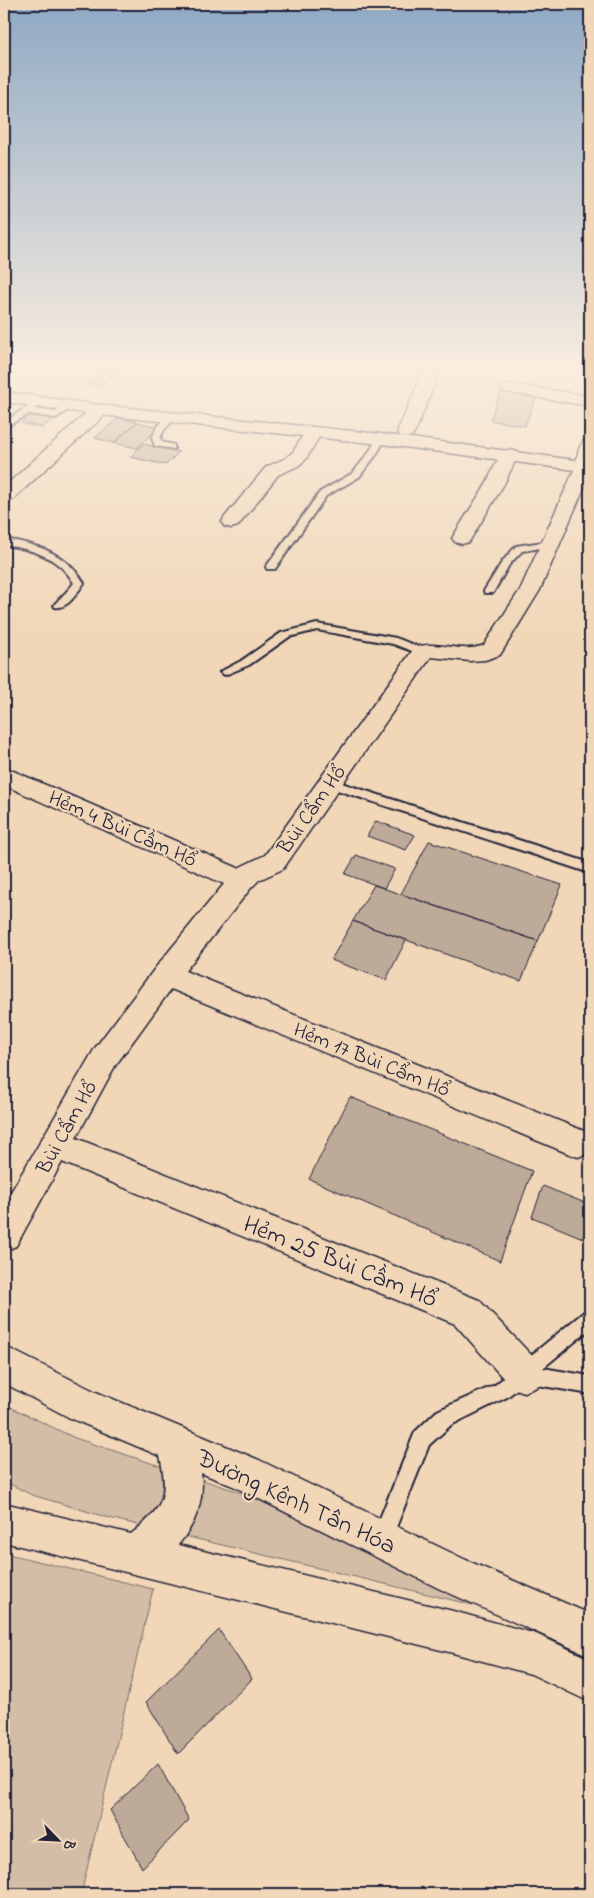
<svg xmlns="http://www.w3.org/2000/svg" width="594" height="1898" viewBox="0 0 594 1898" font-family="'Indie Flower',sans-serif">
  <style>
    .built { fill: #e2caaf }
    .green { fill: #d3bda6; stroke: #7a7070 }
    .building { fill: #beaa99; stroke: #22223b }
    .lines { fill: none; stroke-linecap: round; stroke-linejoin: round }
    .lane-casing { stroke: #22223b; stroke-width: 4 }
    .street-casing { stroke: #22223b; stroke-width: 3 }
    .secondary-casing { stroke: #22223b; stroke-width: 3 }
    .lane { fill: #f1d7b8; fill-rule: evenodd }
    .street { fill: #f1d7b8; fill-rule: evenodd }
    .secondary { fill: #f1d7b8; fill-rule: evenodd }
    .labels { text-anchor: middle; stroke-width: 4.5; stroke-linejoin: round; paint-order: stroke }
    .street-label { font-size: 21px; fill: #22223b; stroke: #f1d7b8 }
    .near-street-label { font-size: 25px; fill: #22223b; stroke: #f1d7b8 }
  </style>
  <rect width="100%" height="100%" fill="#f1d7b8"/>
  <filter id="ink" filterUnits="userSpaceOnUse"><feTurbulence type="fractalNoise" baseFrequency=".02" numOctaves="2"/><feDisplacementMap in="SourceGraphic" scale="10" xChannelSelector="R" yChannelSelector="G"/><feConvolveMatrix kernelMatrix="1 2 1 2 8 2 1 2 1" color-interpolation-filters="sRGB"/></filter>
  <g filter="url(#ink)">
    <!-- built -->
    <path class="built" d="M8,368h117l-25,23 -96,-19z"/>
    <!-- green -->
    <path class="green" d="M4,1404l71,34 307,101 52,26 39,40 -360,-86 -81,-24 -28,-14z
      M4,1553l149,36 -72,305h-77z"/>
    <!-- building -->
    <path class="building" d="M103,368h17l-20,18 -14,-3z
      M501,391l36,5 -12,30 -35,-6z
      M31,414l22,5 -11,9 -21,-5z
      M118,418l19,4 -23,21 -19,-5z
      M137,422l22,5 -22,21 -23,-5z
      M143,444l36,8 -13,13 -36,-8z
      M376,821l39,14 -9,15 -39,-14z
      M429,841l133,44 -24,56 -137,-47z
      M356,855l39,14 -11,19 -39,-14z
      M374,885l164,56 -17,40 -168,-60z
      M353,921l53,19 -20,40 -55,-20z
      M350,1097l182,74 -32,90 -191,-82z
      M543,1186l47,19v36l-58,-24z
      M219,1630l33,49 -74,75 -32,-52z
      M158,1764l31,56 -47,48 -32,-58z"/>
    <g class="lines">
      <defs>
        <path id="lane" d="M33,403l7,2 -5,4 20,3 12,-8 7,2 -18,12 -27,-4 -25,14v-6z
          M168,416l7,2 -11,12 -4,8 2,4 12,3v4l-19,-3 -3,-8 5,-11z
          M381,436l4,3 -9,16 -17,22 -33,19 -51,73h-8l-1,-2 54,-75 33,-19 15,-19 10,-17z
          M4,539c33,5 62,14 80,44 -7,9 -15,26 -29,24l-1,-2c7,-8 14,-14 20,-22 -15,-26 -42,-34 -70,-38z
          M550,541l5,3 -2,2 -31,5 -13,14 -16,28h-8l-1,-2 18,-29 14,-16z
          M317,624l79,14 31,12 1,2 -5,3 -30,-11 -76,-14 -28,7 -40,28 -24,10 -5,-3 21,-11 40,-28z
          M329,779l261,84v10l-265,-87 -2,-3z
          M590,1309v20l-47,39 47,8v18l-65,-11 -18,14 -56,28 -22,20 -40,100 -7,3 -7,-3 -3,-7 43,-106 22,-21 58,-26 89,-73z"/>
        <path id="street" d="M425,368h16l-26,64 -3,4 -6,1 -6,-1 -3,-4z
          M572,368h18v8l-16,-5z
          M510,384l80,12v10l-86,-14 -2,-3 2,-3z
          M100,405l6,1 2,4 -2,4 -95,87 -7,1v-15l90,-81z
          M313,427l6,1 3,4 -16,27 -8,7 -20,9 -40,51 -7,2 -7,-2 -2,-4 2,-4 42,-51 20,-9 7,-6 14,-24z
          M590,439v35l-50,116 -40,65 -15,5 -15,1 -39,-4 -148,212 -24,11 -8,8 -66,83 404,162v20l-11,4 -11,-4 -396,-164 -56,77 -39,72 403,162 58,61 5,13 -5,13 -13,5 -13,-5 -56,-63 -393,-162 -46,84 -12,5v-47l91,-156 61,-81 68,-83 -220,-99v-18l234,101 27,-13 150,-208c24,-7 48,7 69,-2l36,-55 56,-124c1,-10 2,-18 8,-26z
          M509,450l6,1 3,4 -14,29 -35,58 -7,2 -7,-2 -3,-4 34,-54 14,-29 3,-4z"/>
        <path id="secondary" d="M4,392l96,13 281,29 209,28v10l-209,-28 -281,-29 -96,-13z
          M4,1346l92,46 163,68 207,100 124,54v42l-152,-68 -205,-102 -32,-13c4,27 -6,52 -23,72l275,66 83,23 54,25v43l-59,-28 -78,-21 -449,-111v-39l127,31c32,-25 38,-38 29,-78l-90,-38 -66,-35z"/>
      </defs>
      <!-- lane casing -->
      <use href="#lane" class="lane-casing"/>
      <!-- street casing -->
      <use href="#street" class="street-casing"/>
      <!-- secondary casing -->
      <use href="#secondary" class="secondary-casing"/>
      <!-- lane -->
      <use href="#lane" class="lane"/>
      <!-- street -->
      <use href="#street" class="street"/>
      <!-- secondary -->
      <use href="#secondary" class="secondary"/>
    </g>
  </g>
  <!-- sky -->
  <linearGradient id="sky" x2="0" y2="1"><stop stop-color="#8fa9c4"/><stop offset="0.58" stop-color="#f9eddf"/><stop offset="1" stop-color="#f9eddf" stop-opacity="0"/></linearGradient>
  <rect width="594" height="634" fill="url(#sky)"/>
  <g class="labels">
    <!-- street labels -->
    <g class="street-label">
      <text transform="translate(311 809) rotate(-55)" y="7">Bùi Cẩm Hổ</text>
      <text transform="translate(123 828) rotate(24)" y="7">Hẻm 4 Bùi Cầm Hổ</text>
      <text transform="translate(372 1059) rotate(22)" y="7">Hẻm 17 Bùi Cẩm Hổ</text>
      <text transform="translate(66 1127) rotate(-61)" y="7">Bùi Cẩm Hổ</text>
    </g>
    <!-- near-street labels -->
    <g class="near-street-label">
      <text transform="translate(341 1260) rotate(22)" y="9">Hẻm 25 Bùi Cầm Hổ</text>
      <text transform="translate(297 1500) rotate(25)" y="9">Đường Kênh Tân Hóa</text>
    </g>
  </g>
  <!-- margin -->
  <rect width="594" height="1898" fill="none" stroke="#f1d7b8" stroke-width="20"/>
  <rect x="10" y="10" width="574" height="1878" fill="none" stroke="#22223b" stroke-width="2" filter="url(#ink)"/>
  <!-- north arrow -->
  <g transform="translate(58 1840) rotate(114)" stroke="#f1d7b8" stroke-width="4" paint-order="stroke">
  <path d="M0-4L9 19L0 12L-9 19Z" fill="#22223b"/>
  <text y="-8" font-size="14" font-weight="bold" text-anchor="middle" fill="#22223b">B</text>
  </g>
</svg>
